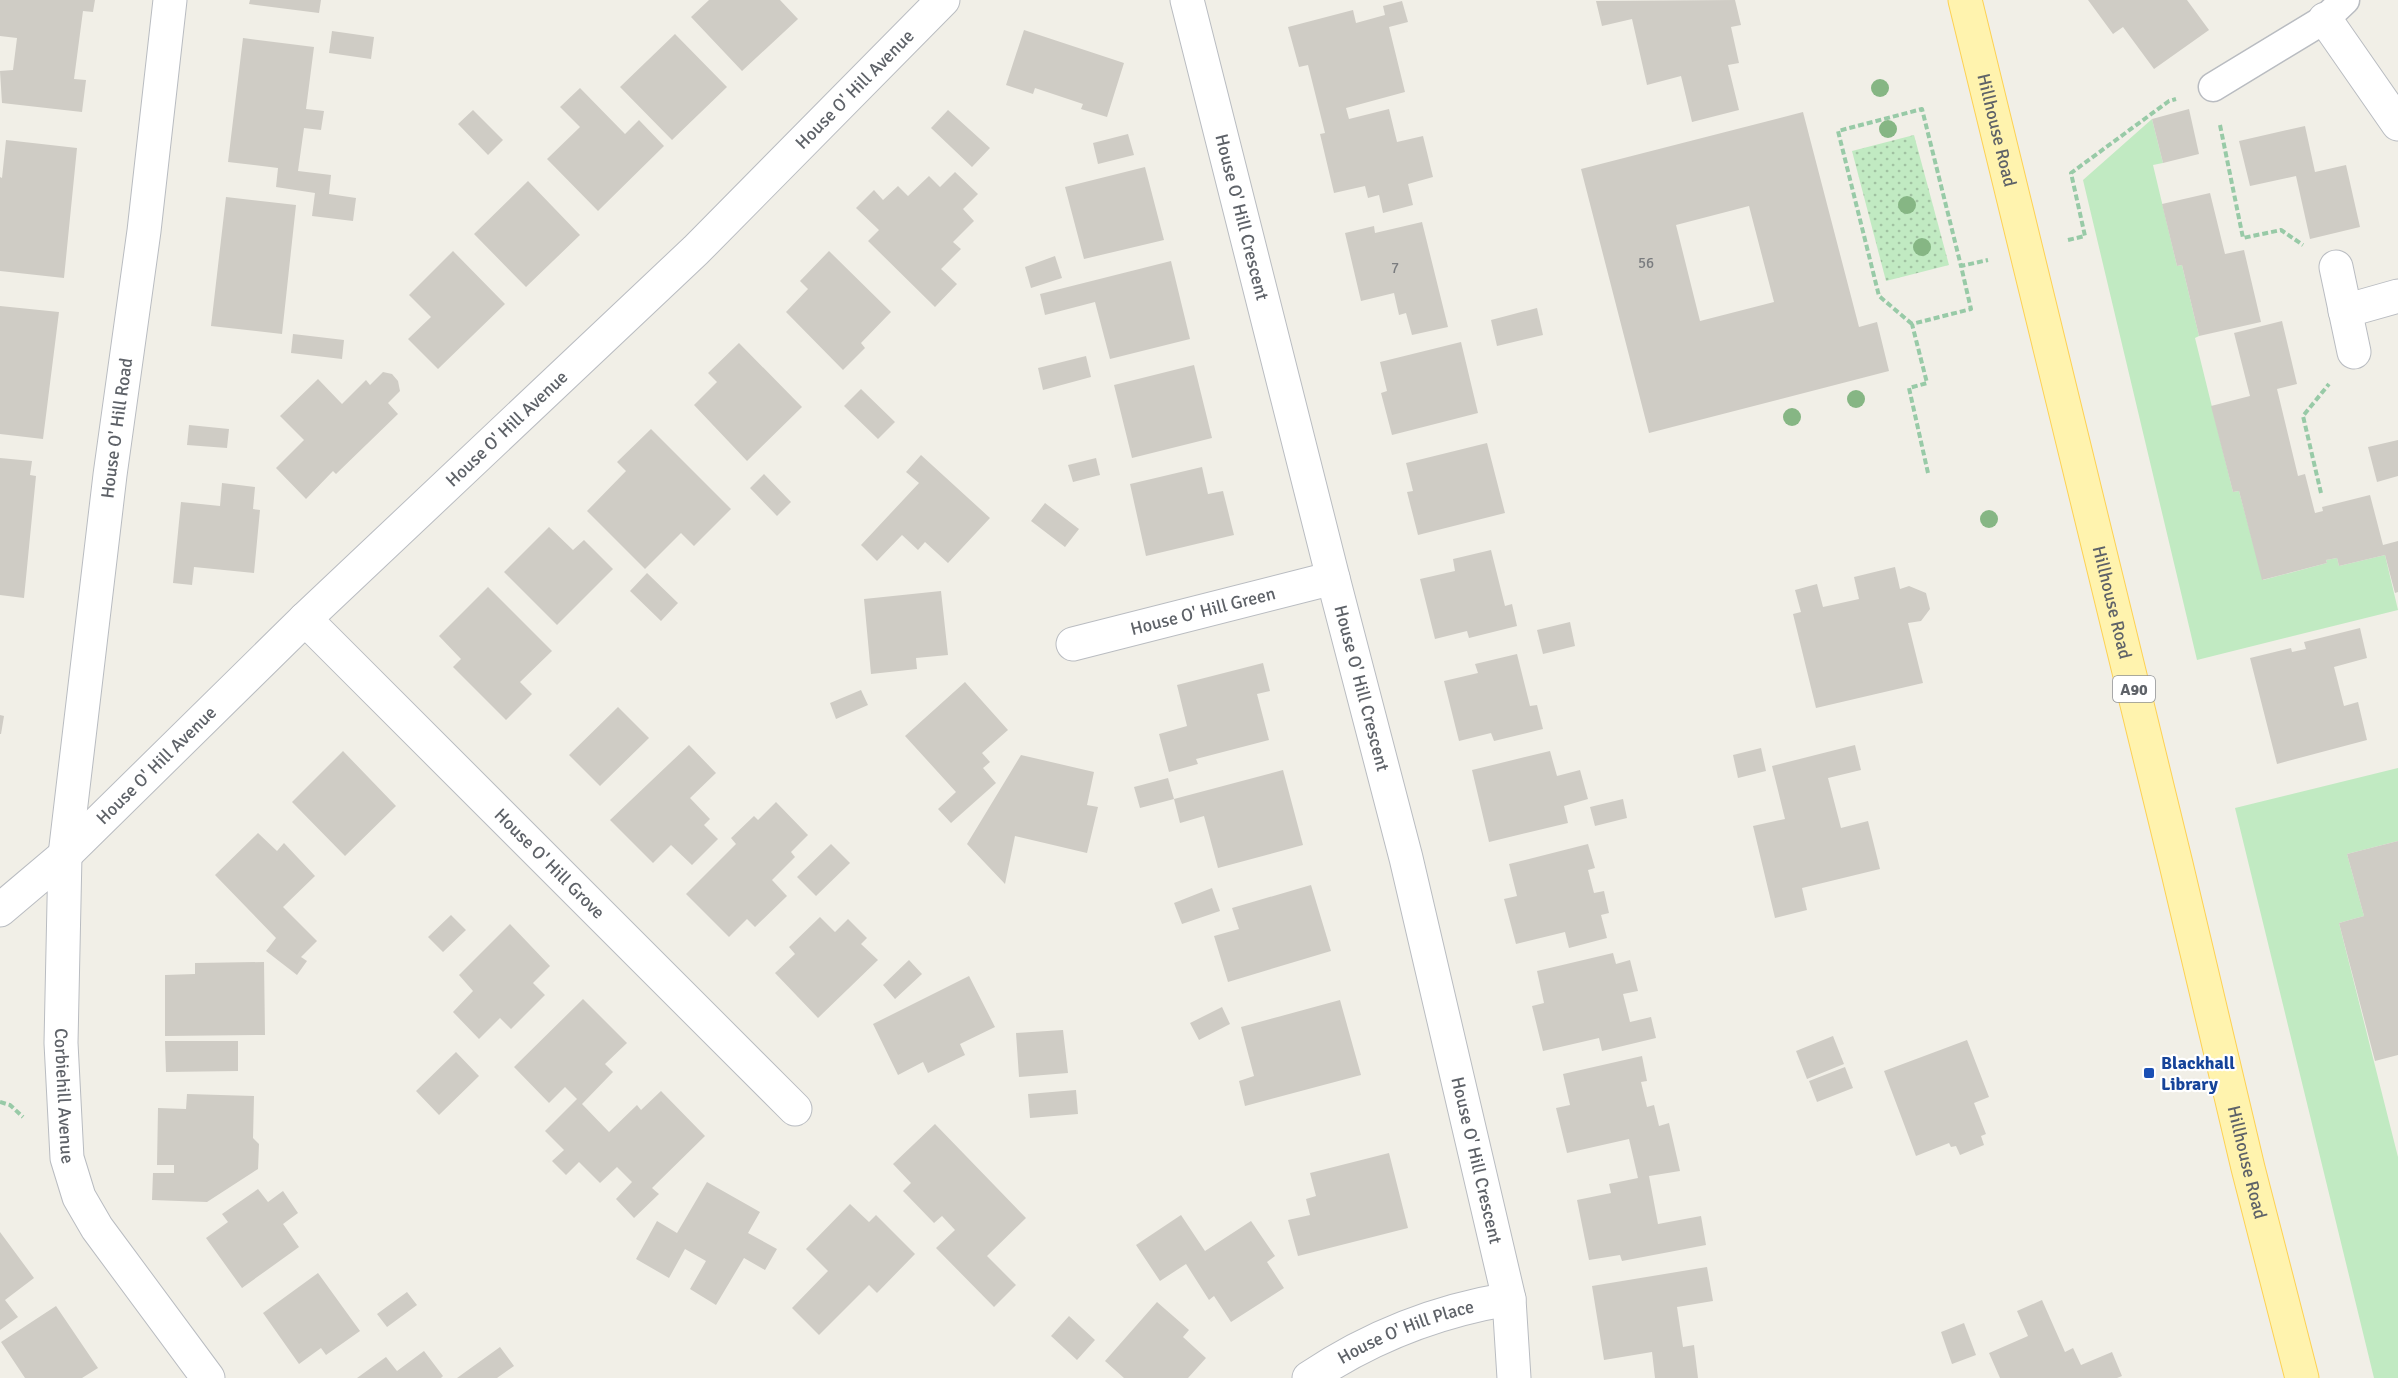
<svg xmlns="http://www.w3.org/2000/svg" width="2398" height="1378" viewBox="0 0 2398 1378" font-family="Signika,sans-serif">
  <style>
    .grass { fill: url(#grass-dots) }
    .garden { fill: #c1eac2 }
    .building { fill: #cfccc5; fill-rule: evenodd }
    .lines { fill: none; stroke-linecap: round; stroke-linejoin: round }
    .lane-casing { stroke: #b9bcc1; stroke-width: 31 }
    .street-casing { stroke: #b9bcc1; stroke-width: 35 }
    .primary-casing { stroke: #fdd154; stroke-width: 35 }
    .path { stroke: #98caa7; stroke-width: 4; stroke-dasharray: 6 3; stroke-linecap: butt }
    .lane { stroke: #fff; stroke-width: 28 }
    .street { stroke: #fff; stroke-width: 33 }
    .primary { stroke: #fff3ae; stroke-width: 33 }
    .tree { fill: #86b684 }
    .transit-dot { fill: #1a4fb4; stroke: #fff; stroke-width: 2 }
    .labels { text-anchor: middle; stroke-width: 4.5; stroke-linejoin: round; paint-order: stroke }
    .number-label { font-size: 15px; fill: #7a7c7f }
    .shield { fill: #fff; stroke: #8e9195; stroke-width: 1.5 }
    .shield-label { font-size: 16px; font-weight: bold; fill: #5e6268 }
    .street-label { font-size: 18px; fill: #5e6268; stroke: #fff }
    .transit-label { font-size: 18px; font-weight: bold; fill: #164399; stroke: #fff; text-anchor: start }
  </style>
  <defs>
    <pattern id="grass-dots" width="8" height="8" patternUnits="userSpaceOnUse" patternTransform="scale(1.5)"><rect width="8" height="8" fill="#c1eac2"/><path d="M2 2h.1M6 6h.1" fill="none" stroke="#a0c1a1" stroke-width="1.8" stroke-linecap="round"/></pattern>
  </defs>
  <rect width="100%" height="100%" fill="#f1efe7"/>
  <!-- grass -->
  <path class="grass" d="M1914,135l35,130 -63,16 -34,-130z"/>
  <!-- garden -->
  <path class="garden" d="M2152,119l11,44 -10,2 24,101 5,-1 17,71 -4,2 38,154 6,-1 24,89 64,-17 -1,-3 11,-2 2,8 46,-11 13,55 -201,50 -114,-480z
    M2398,768v73l-51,13 17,62 -25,7 59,234v221h-24l-139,-570z"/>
  <!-- building -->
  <path class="building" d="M0,0h95l-2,12 -10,-1 -9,68 12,1 -4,32 -80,-9 -2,-32 13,-1 4,-32 -17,-2z
    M250,0h71l-2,13 -70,-9z
    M709,0h71l18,19 -56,52 -51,-54z
    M1735,0l6,25 -10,2 8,36 -11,2 11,45 -47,12 -11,-46 -34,9 -15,-66 -30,7 -6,-25z
    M2088,0h99l22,30 -55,39 -31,-42 -10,7z
    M1402,1l6,21 -19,5 16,65 -59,16 3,11 40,-10 8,33 26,-6 10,41 -25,7 5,21 -30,8 -4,-18 -11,3 -3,-12 -31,7 -14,-59 5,-1 -17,-68 -9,2 -11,-40 65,-17 3,13 29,-8 -2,-9z
    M1024,30l100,33 -17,54 -26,-8 2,-5 -48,-16 -2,6 -27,-9z
    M332,31l42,6 -3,22 -42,-6z
    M675,34l52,53 -55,53 -52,-53z
    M243,38l71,9 -8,62 18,2 -3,19 -17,-2 -6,43 33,4 -2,19 27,4 -3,23 -41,-5 3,-23 -39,-6 2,-19 -50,-6z
    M580,88l45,46 14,-14 25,26 -66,65 -51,-52 33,-32 -20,-20z
    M2189,109l10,45 -36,9 -11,-44z
    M473,110l30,30 -15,15 -30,-31z
    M948,110l42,38 -18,19 -41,-39z
    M1803,112l56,215 18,-5 12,49 -240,62 -68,-264zM1749,206l25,96 -74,19 -24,-96z
    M2305,126l10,46 31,-7 14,62 -50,12 -14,-63 -46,10 -11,-45z
    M1128,134l6,21 -36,9 -5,-21z
    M6,140l71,8 -13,130 -64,-7v-94l2,1z
    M1145,167l19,73 -80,19 -19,-72z
    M955,172l23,22 -15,15 11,12 -21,21 8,7 -20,20 16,15 -22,23 -67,-66 11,-11 -23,-22 18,-18 9,10 15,-14 10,10 21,-20 11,11z
    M528,181l52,54 -54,52 -52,-53z
    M2210,193l15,61 19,-4 17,72 -62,14 -17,-71 -5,1 -15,-62z
    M226,197l70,8 -14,129 -71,-8z
    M1422,222l26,105 -36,8 -6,-22 -7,2 -5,-22 -33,8 -16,-68 29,-7 1,7z
    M453,251l52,53 -67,65 -30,-30 23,-22 -22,-22z
    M829,251l62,61 -30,31 4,5 -22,22 -57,-58 22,-23 -8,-8z
    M1055,256l7,22 -31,10 -6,-21z
    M1171,261l19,78 -80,20 -15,-57 -50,13 -5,-21z
    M0,306l59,6 -16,127 -43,-5z
    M1537,308l6,27 -46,11 -6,-26z
    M2282,321l15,63 -20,5 21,87 7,-2 10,39 8,-2 -1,-4 48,-12 13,50 15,-4v51l-3,1 -10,-38 -46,11 -2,-8 -11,2 1,3 -65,17 -23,-89 -6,1 -22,-86 39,-10 -16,-63z
    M293,334l51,6 -2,19 -51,-6z
    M1461,342l17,71 -86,22 -11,-42 6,-2 -7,-29z
    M739,343l63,64 -55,54 -53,-56 23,-23 -9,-9z
    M1086,356l5,21 -48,13 -5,-22z
    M1194,365l18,73 -80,20 -18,-73z
    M383,372l9,2 6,7 2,10 -12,12 10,11 -62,60 -3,-3 -27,28 -30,-31 28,-28 -24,-24 38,-37 24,25 24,-24 4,5z
    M861,389l34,33 -17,17 -34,-33z
    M189,425l40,4 -2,19 -40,-3z
    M651,429l80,80 -37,37 -13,-13 -36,36 -58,-58 39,-40 -9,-9z
    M2398,440v36l-21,6 -9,-35z
    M1487,443l18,70 -87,22 -11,-43 6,-1 -7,-28z
    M921,455l69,63 -42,45 -23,-21 -7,8 -16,-15 -25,26 -16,-16 58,-62 -13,-11z
    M0,458l32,3 -2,14 6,1 -12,122 -24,-3z
    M1096,458l4,17 -27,7 -5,-17z
    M1202,467l6,27 15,-3 11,44 -88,21 -16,-72z
    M764,474l27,28 -14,14 -27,-28z
    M222,483l33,4 -2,22 7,1 -6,63 -60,-6 -2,18 -19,-2 8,-81 39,4z
    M1045,503l34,26 -14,18 -34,-26z
    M549,527l24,23 11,-10 29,29 -56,56 -53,-53z
    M1491,550l14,56 7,-2 5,22 -48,12 -2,-7 -32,8 -15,-60 35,-8 -2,-12z
    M1895,567l5,22 9,-3 17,7 4,16 -9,12 -13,2 15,60 -107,25 -23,-94 8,-2 -6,-22 22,-6 6,23 36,-8 -5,-22z
    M647,573l31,30 -17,18 -31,-30z
    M488,587l64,64 -32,31 12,12 -26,26 -53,-53 8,-8 -22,-23z
    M941,591l7,64 -32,3 1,11 -46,5 -7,-75z
    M1570,622l5,24 -32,8 -6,-24z
    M2360,628l7,30 -33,9 10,39 14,-4 9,38 -90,24 -27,-106 41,-10 1,4 14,-3 -2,-7z
    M1517,654l13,52 7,-1 6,24 -49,12 -3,-8 -32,8 -15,-60 34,-8 -3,-9z
    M1263,663l7,28 -13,3 12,46 -73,19 2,5 -29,8 -10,-38 28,-8 -10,-41z
    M965,682l43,48 -26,23 8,9 -7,6 13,15 -45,40 -13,-14 18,-17 -51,-56z
    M861,690l7,15 -32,14 -6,-16z
    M618,707l31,31 -49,48 -31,-31z
    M0,715l4,1 -3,18h-1z
    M689,745l27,28 -26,25 20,21 -6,6 14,14 -26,26 -21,-20 -18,18 -43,-43z
    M1855,745l6,25 -33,8 13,50 27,-7 12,48 -78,19 5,22 -32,8 -22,-92 32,-7 -13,-53z
    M1761,748l5,23 -28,7 -5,-23z
    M343,751l53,55 -51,50 -53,-54z
    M1550,751l7,25 23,-6 8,29 -24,7 4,17 -79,19 -17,-72z
    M1021,755l73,17 -7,33 11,2 -11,46 -72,-17 -10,48 -38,-40z
    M1283,770l20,75 -85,23 -14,-52 -24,7 -6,-24z
    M1168,778l6,21 -34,9 -6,-21z
    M1623,799l4,19 -32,8 -5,-19z
    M776,802l32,33 -17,17 4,5 -23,23 15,16 -32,31 -8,-8 -18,18 -43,-43 50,-50 -5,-6 23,-22 4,4z
    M258,833l19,18 7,-8 31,33 -32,31 34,34 -16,16 6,4 -10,14 -31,-24 10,-13 -61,-63z
    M2398,841v214l-23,6 -36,-138 25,-7 -17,-62z
    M831,844l19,19 -34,33 -19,-19z
    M1588,844l7,24 -7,2 6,23 10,-2 5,22 -8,2 6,23 -38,10 -4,-16 -49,12 -12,-45 13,-3 -8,-32z
    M1311,885l20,66 -103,31 -14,-46 25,-7 -7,-21z
    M1212,888l8,23 -38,13 -8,-21z
    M451,915l15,15 -23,22 -15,-15z
    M820,917l15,15 13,-13 19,19 -6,6 17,16 -60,58 -43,-45 20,-19 -6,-7z
    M510,924l40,42 -17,17 12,12 -34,34 -11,-11 -21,21 -26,-27 20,-21 -14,-16z
    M1613,953l3,11 14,-4 8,31 -15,3 7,28 21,-5 5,21 -54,13 -3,-13 -56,13 -11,-45 12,-3 -7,-32z
    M909,960l13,14 -27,25 -12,-14z
    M264,962l1,73 -100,1v-61l30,-1v-11z
    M969,976l26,51 -35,17 5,11 -37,18 -5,-11 -25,13 -25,-51z
    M583,999l44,44 -22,21 8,8 -31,32 27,28 28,-27 4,5 20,-19 44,45 -53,52 7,6 -25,24 -18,-19 16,-17 -15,-15 -17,16 -21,-21 -13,13 -14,-14 12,-11 -19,-19 32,-32 -12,-12 -16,16 -35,-36z
    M1340,1000l21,75 -116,31 -6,-25 15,-5 -13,-49z
    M1222,1007l8,17 -31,16 -9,-17z
    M1063,1030l5,43 -49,4 -3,-44z
    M1833,1036l11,28 -37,15 -11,-28z
    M1967,1040l22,57 -15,6 12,31 -5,2 3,9 -24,10 -4,-9 -5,1 -2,-4 -33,13 -32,-85z
    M165,1041h73v30l-72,1z
    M456,1052l23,24 -40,39 -23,-24z
    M1642,1056l5,25 -6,1 6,25 7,-2 5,21 10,-3 11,48 -31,5 9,48 43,-8 5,29 -84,16 -2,-6 -31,5 -12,-60 34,-7 -2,-9 29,-6 -9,-39 -62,14 -11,-45 14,-3 -7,-31z
    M1845,1067l8,21 -36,14 -8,-21z
    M1076,1090l2,24 -48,4 -2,-24z
    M187,1094l67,2 -1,42 6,6 -1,25 -51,33 -55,-2 1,-27h21v-8h-17l1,-57 28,1z
    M935,1124l91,94 -39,38 29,29 -22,22 -58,-59 19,-18 -13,-14 -8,7 -31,-32 8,-8 -18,-19z
    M1389,1153l19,75 -110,28 -10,-36 22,-5 -4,-16 10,-3 -6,-23z
    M707,1182l53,30 -12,21 29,16 -12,21 -21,-12 -28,47 -26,-16 16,-28 -21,-12 -16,29 -33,-19 21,-38 20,12z
    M258,1189l10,13 15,-11 15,22 -15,11 16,23 -57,41 -36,-50 22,-16 -6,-8z
    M850,1204l19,18 7,-7 39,39 -38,39 -8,-8 -50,50 -27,-27 36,-37 -22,-22z
    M1181,1215l24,36 46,-30 24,35 -8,6 17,26 -53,34 -17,-26 -5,4 -23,-36 -26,17 -24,-36z
    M0,1232l34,46 -29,22 13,17 -18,13z
    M1707,1267l6,34 -36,6 6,40 11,-2 4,33h-43l-3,-26 -48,8 -12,-74z
    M318,1273l42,58 -34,24 -5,-7 -22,16 -36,-51z
    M407,1292l10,13 -30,22 -10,-13z
    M2042,1300l23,52 8,-4 8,17 31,-13 10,24 -5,2h-117l-11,-25 39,-17 -11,-25z
    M1157,1302l32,28 -6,7 23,21 -18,20h-64l-19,-17z
    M56,1306l42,62 -16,10h-57l-24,-36z
    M1069,1316l26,24 -18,20 -26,-24z
    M1964,1323l12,32 -24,9 -11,-32z
    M500,1347l14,19 -17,12h-40z
    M424,1351l19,25 -2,2h-84l29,-21 11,14z"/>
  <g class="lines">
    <defs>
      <path id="lane" d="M2213,87l112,-68 20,-19"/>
      <g id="street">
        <path id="s1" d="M1187,0l146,578 73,280 103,441 5,79"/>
        <path d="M2325,19l73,105"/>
        <path d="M2336,267l18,85"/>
        <path d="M2345,311l53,-15"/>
        <path id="s2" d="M305,619l490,490"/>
        <path id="s3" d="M1073,644l260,-66"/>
        <path id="s4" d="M65,855l240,-236 391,-369 247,-250"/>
        <path id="s5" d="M65,855l45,-380 34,-244 26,-231"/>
        <path id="s6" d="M0,910l65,-55 -4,188 6,115 12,39 18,31 111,150"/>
        <path id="s7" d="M1309,1378c61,-41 127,-67 200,-79"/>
      </g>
      <g id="primary">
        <path id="s8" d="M1965,0l211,864 72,304 54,210"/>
      </g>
    </defs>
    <!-- lane casing -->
    <use href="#lane" class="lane-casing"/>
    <!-- street casing -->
    <use href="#street" class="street-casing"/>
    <!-- primary casing -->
    <use href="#primary" class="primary-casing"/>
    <!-- path -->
    <path class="path" d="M2220,125l23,113 38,-8 22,15
      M2068,240l17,-4 -14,-63 98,-72 7,-2
      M1912,324l-33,-28 -41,-165 84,-22 39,157
      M1928,473l-19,-85 18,-5 -15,-59 59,-15 -10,-43 27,-6
      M2321,493l-18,-77 26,-32
      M0,1102l10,3 13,12"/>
    <!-- lane -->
    <use href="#lane" class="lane"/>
    <!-- street -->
    <use href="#street" class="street"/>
    <!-- primary -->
    <use href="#primary" class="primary"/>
  </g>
  <!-- trees -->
  <g class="tree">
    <circle cx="1880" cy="88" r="9"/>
    <circle cx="1888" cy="129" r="9"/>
    <circle cx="1907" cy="205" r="9"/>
    <circle cx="1922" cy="247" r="9"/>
    <circle cx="1856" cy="399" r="9"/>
    <circle cx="1792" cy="417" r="9"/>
    <circle cx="1989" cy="519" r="9"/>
  </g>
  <!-- markers -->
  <rect class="transit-dot" x="2143" y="1067" width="12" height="12" rx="3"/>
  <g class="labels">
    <!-- number labels -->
    <g class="number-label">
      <text x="1646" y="268">56</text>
      <text x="1395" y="273">7</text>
    </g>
    <!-- shield labels -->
    <rect class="shield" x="2113" y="676" width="42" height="26" rx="4.5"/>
    <g class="shield-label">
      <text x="2134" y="695">A90</text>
    </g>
    <!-- street labels -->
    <g class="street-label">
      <text dy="6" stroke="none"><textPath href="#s4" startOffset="1100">House O' Hill Avenue</textPath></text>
      <text dy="6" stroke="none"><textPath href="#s8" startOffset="134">Hillhouse Road</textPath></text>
      <text dy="6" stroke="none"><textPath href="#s1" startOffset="224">House O' Hill Crescent</textPath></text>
      <text dy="6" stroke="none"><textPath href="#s5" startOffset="430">House O' Hill Road</textPath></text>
      <text dy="6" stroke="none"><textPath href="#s4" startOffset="614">House O' Hill Avenue</textPath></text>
      <text dy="6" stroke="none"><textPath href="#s8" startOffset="620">Hillhouse Road</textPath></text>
      <text dy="6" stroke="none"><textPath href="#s3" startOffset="134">House O' Hill Green</textPath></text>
      <text dy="6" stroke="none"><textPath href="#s1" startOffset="710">House O' Hill Crescent</textPath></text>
      <text dy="6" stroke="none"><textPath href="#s4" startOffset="128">House O' Hill Avenue</textPath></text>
      <text dy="6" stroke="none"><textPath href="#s2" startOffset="346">House O' Hill Grove</textPath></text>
      <text dy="6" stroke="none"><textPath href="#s6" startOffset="326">Corbiehill Avenue</textPath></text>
      <text dy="6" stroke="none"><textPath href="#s1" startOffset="1196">House O' Hill Crescent</textPath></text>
      <text dy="6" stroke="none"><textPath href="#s8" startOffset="1196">Hillhouse Road</textPath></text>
      <text dy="6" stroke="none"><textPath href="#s7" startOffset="108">House O' Hill Place</textPath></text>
    </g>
    <!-- transit labels -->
    <g class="transit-label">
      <text x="2161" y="1069">Blackhall<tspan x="2161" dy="21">Library</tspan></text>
    </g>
  </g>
</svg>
